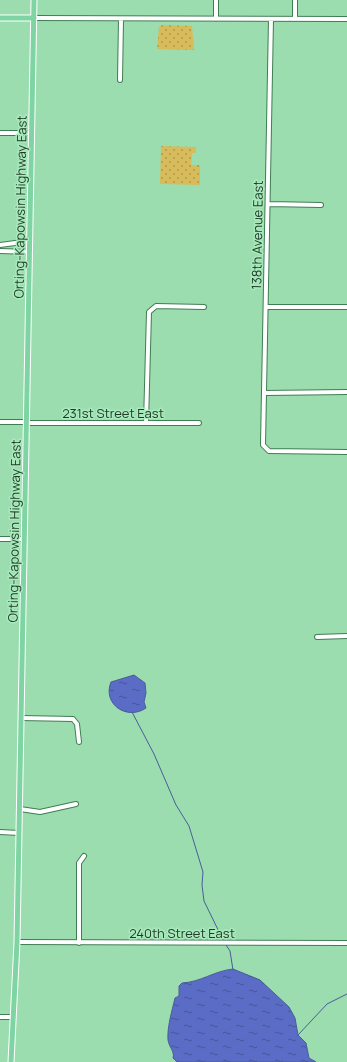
<svg xmlns="http://www.w3.org/2000/svg" width="347" height="1062" viewBox="0 0 347 1062" font-family="Manrope,sans-serif">
  <style>
    .grass { fill: url(#grass-dots) }
    .water { fill: url(#water-ripples); stroke: #495d98 }
    .lines { fill: none; stroke-linecap: round; stroke-linejoin: round }
    .stream { stroke: #495d98; stroke-width: 1 }
    .minor-casing { stroke: #3f7e54; stroke-width: 6 }
    .major-casing { stroke: #fff; stroke-width: 7 }
    .minor { stroke: #fff; stroke-width: 4 }
    .major { stroke: #7fd4a4; stroke-width: 5 }
    .labels { text-anchor: middle; stroke-width: 3; stroke-linejoin: round; paint-order: stroke }
    .street-label { font-size: 13px; fill: #203b29; stroke: #a8eabb }
  </style>
  <defs>
    <pattern id="grass-dots" width="8" height="8" patternUnits="userSpaceOnUse"><rect width="8" height="8" fill="#d8bb5a"/><path d="M2 2h.1M6 6h.1" fill="none" stroke="#af994a" stroke-width="1.8" stroke-linecap="round"/></pattern>
    <pattern id="water-ripples" width="26" height="14" patternUnits="userSpaceOnUse"><rect width="26" height="14" fill="#5b6cc7"/><path d="M2 4q2-2 4 0t4 0M15 11q2-2 4 0t4 0" fill="none" stroke="#475698"/></pattern>
  </defs>
  <rect width="100%" height="100%" fill="#9bddae"/>
  <!-- grass -->
  <path class="grass" d="M162,25l30,1 2,24 -37,-1 2,-22z
    M161,146l35,1v6h-4l-1,12h9v20l-40,-1z"/>
  <!-- water -->
  <path class="water" d="M134,675l11,8 1,10 -2,9 2,6c-19,13 -44,-4 -35,-26z
    M233,969l27,11 29,27 6,11 3,17 8,8 3,15 7,4h-139l-4,-4c2,-6 -4,-11 -5,-18 -1,-13 4,-29 7,-42l4,-2v-10l3,-3c19,-1 32,-12 51,-14z"/>
  <g class="lines">
    <!-- stream -->
    <path class="stream" d="M132,712l22,42 22,51 13,21 14,46 -1,13 2,16 20,41
      M226,945l4,6 3,19
      M298,1035l29,-31 20,-10"/>
    <defs>
      <path id="minor" d="M34,18l313,1
        M216,19v-19
        M271,19l-8,426 6,6 78,1
        M295,19v-19
        M120,80l1,-61
        M0,133h32
        M268,204l53,1
        M0,245l30,-4
        M0,251l30,1
        M266,307h81
        M264,393l83,-1
        M0,422h27
        M27,423h172
        M146,423l3,-111 7,-6 48,1
        M0,539h24
        M317,637l30,-1
        M21,718l52,1 4,5 2,18
        M20,809l20,3 36,-8
        M0,832l19,1
        M17,942l330,1
        M79,943v-80l5,-7
        M0,1017h13"/>
      <path id="major" d="M0,18h34
        M11,1062l6,-120 17,-942"/>
    </defs>
    <!-- minor casing -->
    <use href="#minor" class="minor-casing"/>
    <!-- major casing -->
    <use href="#major" class="major-casing"/>
    <!-- minor -->
    <use href="#minor" class="minor"/>
    <!-- major -->
    <use href="#major" class="major"/>
  </g>
  <g class="labels">
    <!-- street labels -->
    <g class="street-label">
      <text transform="translate(20 207) rotate(-89)" y="5">Orting-Kapowsin Highway East</text>
      <text transform="translate(257 235) rotate(-89)" y="5">138th Avenue East</text>
      <text x="113" y="418">231st Street East</text>
      <text transform="translate(14 531) rotate(-89)" y="5">Orting-Kapowsin Highway East</text>
      <text x="182" y="938">240th Street East</text>
    </g>
  </g>
</svg>
